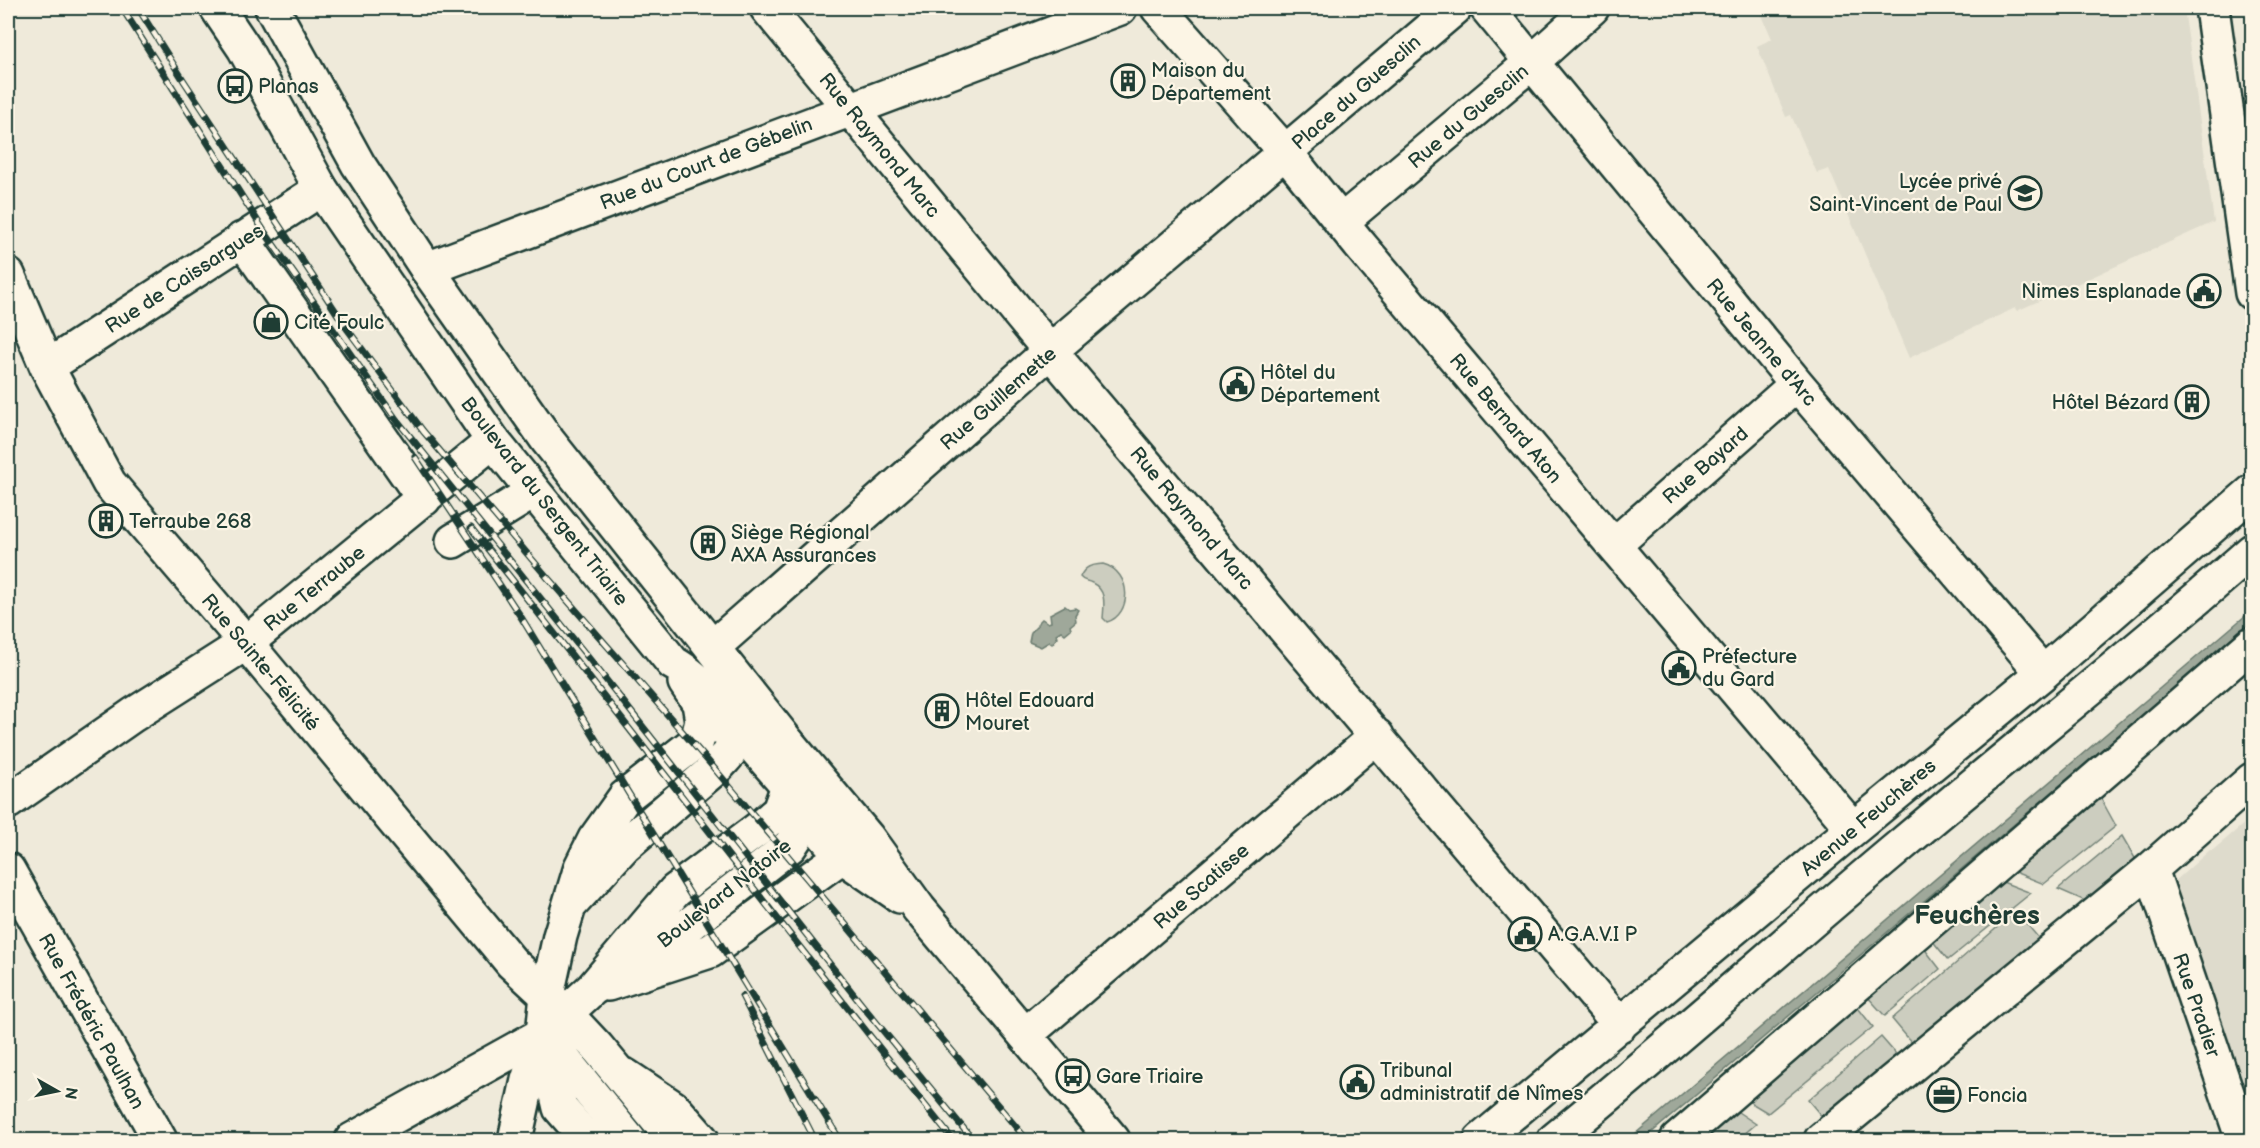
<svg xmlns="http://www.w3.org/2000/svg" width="2260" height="1148" viewBox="0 0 2260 1148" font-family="'Balsamiq Sans',sans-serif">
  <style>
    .built { fill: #dedbcc }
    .green { fill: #cccdbf; stroke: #76857a; stroke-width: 1.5 }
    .water { fill: #9fa89a; stroke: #6c7d71; stroke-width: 1.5 }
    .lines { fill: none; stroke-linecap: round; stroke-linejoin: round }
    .minor-casing { stroke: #1f3d34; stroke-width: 38 }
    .major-casing { stroke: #1f3d34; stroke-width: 38 }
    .minor { stroke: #fcf5e5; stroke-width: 33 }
    .major { stroke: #fcf5e5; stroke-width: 33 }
    .rail-casing { stroke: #1f3d34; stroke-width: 7 }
    .rail { stroke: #fcf5e5; stroke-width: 4.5; stroke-dasharray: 14; stroke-linecap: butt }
    .labels { text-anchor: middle; stroke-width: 4.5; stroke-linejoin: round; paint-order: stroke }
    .poi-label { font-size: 20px; fill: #1f3d34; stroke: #fcf5e5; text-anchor: start }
    .street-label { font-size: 20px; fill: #1f3d34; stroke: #fcf5e5 }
    .district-label { font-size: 26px; font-weight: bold; fill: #1f3d34; stroke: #fcf5e5 }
  </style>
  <rect width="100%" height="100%" fill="#efeada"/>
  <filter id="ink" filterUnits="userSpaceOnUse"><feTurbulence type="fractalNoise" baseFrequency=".0167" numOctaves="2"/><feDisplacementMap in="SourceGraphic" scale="12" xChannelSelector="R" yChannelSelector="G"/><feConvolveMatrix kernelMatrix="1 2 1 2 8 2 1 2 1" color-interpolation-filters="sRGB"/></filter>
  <g filter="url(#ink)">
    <!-- built -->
    <path class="built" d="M1759,8h425l30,214 -193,87 -4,2 -2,-3 -106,50 -80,-189 -12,4 -26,-58 -5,2 -29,-71 15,-7z
      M2252,817v288l-81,-218 3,-5 36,-32h3z"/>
    <!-- green -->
    <path class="green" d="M1103,564c30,8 29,51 4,58l-4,-4c1,-13 4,-28 -11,-35 -6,-3 -8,-1 -12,-6 5,-11 11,-12 23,-13z
      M2100,797l16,29 -72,58 -32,-13z
      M2122,836l17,29 -47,39 -34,-15z
      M2000,881l31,12 -83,67 -17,-21z
      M2016,911l25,30 -124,108 -25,-30z
      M1923,947l17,22 -55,47 -19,-21z
      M1855,1004l18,23 -105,86 -25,-15z
      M1881,1037l21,24 -74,63 -20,-24z
      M1732,1108l24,16 -19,16h-44z"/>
    <!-- water -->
    <path class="water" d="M1065,606l4,3 6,-1 3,2 -3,5 1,6 -6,5 1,3 -6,5 -4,-3 -5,3 1,4 -5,6 -3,-2 -8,5 -12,-5 2,-10 6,-6v-2l5,-5 6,4 3,-1 -1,-8z
      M2252,610v12l-609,518h-15z"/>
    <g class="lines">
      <defs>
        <path id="minor" d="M767,8l283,343 570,674
          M1158,8l128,145 73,91 494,585
          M1487,8l310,376 246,289
          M2212,8l40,285
          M1341,222l190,-159 61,-55
          M242,239l182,260
          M427,269l693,-261
          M8,275l39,92 62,116 137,160 266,320 53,49
          M47,367l274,-178
          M453,541l80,-49
          M1614,545l183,-161
          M713,647l337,-296 405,-343
          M733,723l55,63 21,31 33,39 58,40
          M701,728l34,-3 27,7 26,11 79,94 52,72 194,231
          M8,802l125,-87 113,-72 247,-202
          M2151,869l92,271
          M8,870l152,270
          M608,984l102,-33 132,-95
          M543,1034l17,74 28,32
          M1025,1035l352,-299
          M626,1076l48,32 28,32
          M352,1140l191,-106
          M1481,1140l366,-306 196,-161 209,-181
          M1554,1140c117,-95 230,-197 346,-294 117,-99 237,-194 352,-295
          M1677,1140l575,-496
          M1821,1140l330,-271 101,-89"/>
        <path id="major" d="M217,8l27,40 77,141 172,252 180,222c26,14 65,55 58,87 -2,5 -8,10 -12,15l-95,81 -54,59
          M272,8l86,156 69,105 121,172 240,302 21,44v30l-19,29 -113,88 -85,55
          M566,1014l31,33 77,93
          M543,1034l49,-45 83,-98 83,-62 21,-18 9,-25v-39
          M543,1034l86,106
          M515,1140l13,-60 15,-46 4,-39 13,-59 21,-69 14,-28 30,-42 72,-56 5,-20 -3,-18 -14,-21"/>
      </defs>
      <!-- minor casing -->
      <use href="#minor" class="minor-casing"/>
      <!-- major casing -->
      <use href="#major" class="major-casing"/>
      <!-- minor -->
      <use href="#minor" class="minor"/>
      <!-- major -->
      <use href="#major" class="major"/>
      <defs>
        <path id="rail" d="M122,8l142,223 132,188 203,252 263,334 111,135
          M138,8l46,73 164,249 75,101 124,146 161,184 319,379
          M415,457l106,160 319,523
          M471,528c162,203 319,410 482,612
          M742,996l73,144"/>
      </defs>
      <!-- rail casing -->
      <use href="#rail" class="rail-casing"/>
      <!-- rail -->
      <use href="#rail" class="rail"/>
    </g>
  </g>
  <!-- icons -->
  <defs>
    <symbol id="building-ring" viewBox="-11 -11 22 22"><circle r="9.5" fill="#fcf5e5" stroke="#1f3d34" stroke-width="1.5"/><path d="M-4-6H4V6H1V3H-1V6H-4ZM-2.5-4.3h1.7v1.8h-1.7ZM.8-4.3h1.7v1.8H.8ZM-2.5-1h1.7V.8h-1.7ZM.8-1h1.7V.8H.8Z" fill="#1f3d34"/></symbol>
    <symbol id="bus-ring" viewBox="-11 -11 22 22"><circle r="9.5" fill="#fcf5e5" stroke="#1f3d34" stroke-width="1.5"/><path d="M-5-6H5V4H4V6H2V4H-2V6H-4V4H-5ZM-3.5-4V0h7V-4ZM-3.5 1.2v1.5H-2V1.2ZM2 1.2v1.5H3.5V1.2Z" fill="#1f3d34"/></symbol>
    <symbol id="school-ring" viewBox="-11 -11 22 22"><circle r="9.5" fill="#fcf5e5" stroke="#1f3d34" stroke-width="1.5"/><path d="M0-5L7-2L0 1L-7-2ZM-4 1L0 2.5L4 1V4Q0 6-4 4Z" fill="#1f3d34"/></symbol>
    <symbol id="civic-ring" viewBox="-11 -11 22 22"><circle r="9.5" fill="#fcf5e5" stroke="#1f3d34" stroke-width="1.5"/><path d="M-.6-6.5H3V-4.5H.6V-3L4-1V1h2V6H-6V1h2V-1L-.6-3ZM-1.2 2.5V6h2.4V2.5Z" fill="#1f3d34"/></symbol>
    <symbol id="shop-ring" viewBox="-11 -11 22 22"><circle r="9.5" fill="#fcf5e5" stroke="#1f3d34" stroke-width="1.5"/><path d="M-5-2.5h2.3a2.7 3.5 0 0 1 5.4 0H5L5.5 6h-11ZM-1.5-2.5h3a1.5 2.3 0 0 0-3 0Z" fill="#1f3d34"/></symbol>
    <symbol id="office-ring" viewBox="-11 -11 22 22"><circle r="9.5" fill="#fcf5e5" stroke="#1f3d34" stroke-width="1.5"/><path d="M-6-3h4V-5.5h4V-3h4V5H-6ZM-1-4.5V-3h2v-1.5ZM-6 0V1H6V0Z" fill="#1f3d34"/></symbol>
  </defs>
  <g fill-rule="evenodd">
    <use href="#building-ring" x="1109" y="62" width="38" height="38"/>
    <use href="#bus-ring" x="216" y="67" width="38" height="38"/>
    <use href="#school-ring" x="2006" y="174" width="38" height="38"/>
    <use href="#civic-ring" x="2185" y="272" width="38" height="38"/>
    <use href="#shop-ring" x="252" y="303" width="38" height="38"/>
    <use href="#civic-ring" x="1218" y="365" width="38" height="38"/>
    <use href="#building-ring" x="2173" y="383" width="38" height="38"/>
    <use href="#building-ring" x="87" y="502" width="38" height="38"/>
    <use href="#building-ring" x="689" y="524" width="38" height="38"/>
    <use href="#civic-ring" x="1660" y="649" width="38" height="38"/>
    <use href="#building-ring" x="923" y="692" width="38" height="38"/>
    <use href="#civic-ring" x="1506" y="915" width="38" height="38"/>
    <use href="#bus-ring" x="1054" y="1057" width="38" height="38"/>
    <use href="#civic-ring" x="1338" y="1063" width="38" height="38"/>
    <use href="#office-ring" x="1925" y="1076" width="38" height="38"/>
  </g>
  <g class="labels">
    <!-- poi labels -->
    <g class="poi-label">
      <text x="1151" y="77">Maison du<tspan x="1151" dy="23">Département</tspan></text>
      <text x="258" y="93">Planas</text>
      <text x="2002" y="188" text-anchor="end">Lycée privé<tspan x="2002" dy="23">Saint-Vincent de Paul</tspan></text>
      <text x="2181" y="298" text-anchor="end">Nimes Esplanade</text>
      <text x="294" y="329">Cité Foulc</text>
      <text x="1260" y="379">Hôtel du<tspan x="1260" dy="23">Département</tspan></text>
      <text x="2169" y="409" text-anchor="end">Hôtel Bézard</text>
      <text x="129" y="528">Terraube 268</text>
      <text x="731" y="539">Siège Régional<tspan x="731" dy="23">AXA Assurances</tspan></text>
      <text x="1702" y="663">Préfecture<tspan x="1702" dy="23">du Gard</tspan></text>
      <text x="965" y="707">Hôtel Edouard<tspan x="965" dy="23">Mouret</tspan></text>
      <text x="1548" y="941">A.G.A.V.I P</text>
      <text x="1380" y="1077">Tribunal<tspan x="1380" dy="23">administratif de Nîmes</tspan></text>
      <text x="1096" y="1083">Gare Triaire</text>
      <text x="1967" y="1102">Foncia</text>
    </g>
    <!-- street labels -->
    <g class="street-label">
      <text transform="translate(1356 92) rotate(-41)" y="7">Place du Guesclin</text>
      <text transform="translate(1468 116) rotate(-40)" y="7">Rue du Guesclin</text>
      <text transform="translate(880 145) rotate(51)" y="7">Rue Raymond Marc</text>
      <text transform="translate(706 163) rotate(-21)" y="7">Rue du Court de Gébelin</text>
      <text transform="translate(184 278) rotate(-33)" y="7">Rue de Caissargues</text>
      <text transform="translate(1762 342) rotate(50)" y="7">Rue Jeanne d'Arc</text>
      <text transform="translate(998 398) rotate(-41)" y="7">Rue Guillemette</text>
      <text transform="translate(1506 418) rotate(50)" y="7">Rue Bernard Aton</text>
      <text transform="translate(1705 465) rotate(-41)" y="7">Rue Bayard</text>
      <text transform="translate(545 501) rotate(52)" y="7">Boulevard du Sergent Triaire</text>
      <text transform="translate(1192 518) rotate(50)" y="7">Rue Raymond Marc</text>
      <text transform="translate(314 588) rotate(-39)" y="7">Rue Terraube</text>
      <text transform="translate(261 662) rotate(50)" y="7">Rue Sainte-Félicité</text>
      <text transform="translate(1868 817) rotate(-40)" y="7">Avenue Feuchères</text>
      <text transform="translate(1201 886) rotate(-41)" y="7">Rue Scatisse</text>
      <text transform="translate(724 893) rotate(-38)" y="7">Boulevard Natoire</text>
      <text transform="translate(2197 1005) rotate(71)" y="7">Rue Pradier</text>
      <text transform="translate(92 1021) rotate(61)" y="7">Rue Frédéric Paulhan</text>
    </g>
    <!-- district labels -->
    <g class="district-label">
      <text x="1977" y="924">Feuchères</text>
    </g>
  </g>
  <!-- margin -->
  <rect width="2260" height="1148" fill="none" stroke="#fcf5e5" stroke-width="30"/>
  <rect x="15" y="15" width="2230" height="1118" fill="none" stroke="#1f3d34" stroke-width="2" filter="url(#ink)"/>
  <!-- north arrow -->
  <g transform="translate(57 1091) rotate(99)" stroke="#fcf5e5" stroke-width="4.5" paint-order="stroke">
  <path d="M0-4.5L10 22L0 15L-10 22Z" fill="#1f3d34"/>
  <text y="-9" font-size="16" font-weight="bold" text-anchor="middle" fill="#1f3d34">N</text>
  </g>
</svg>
